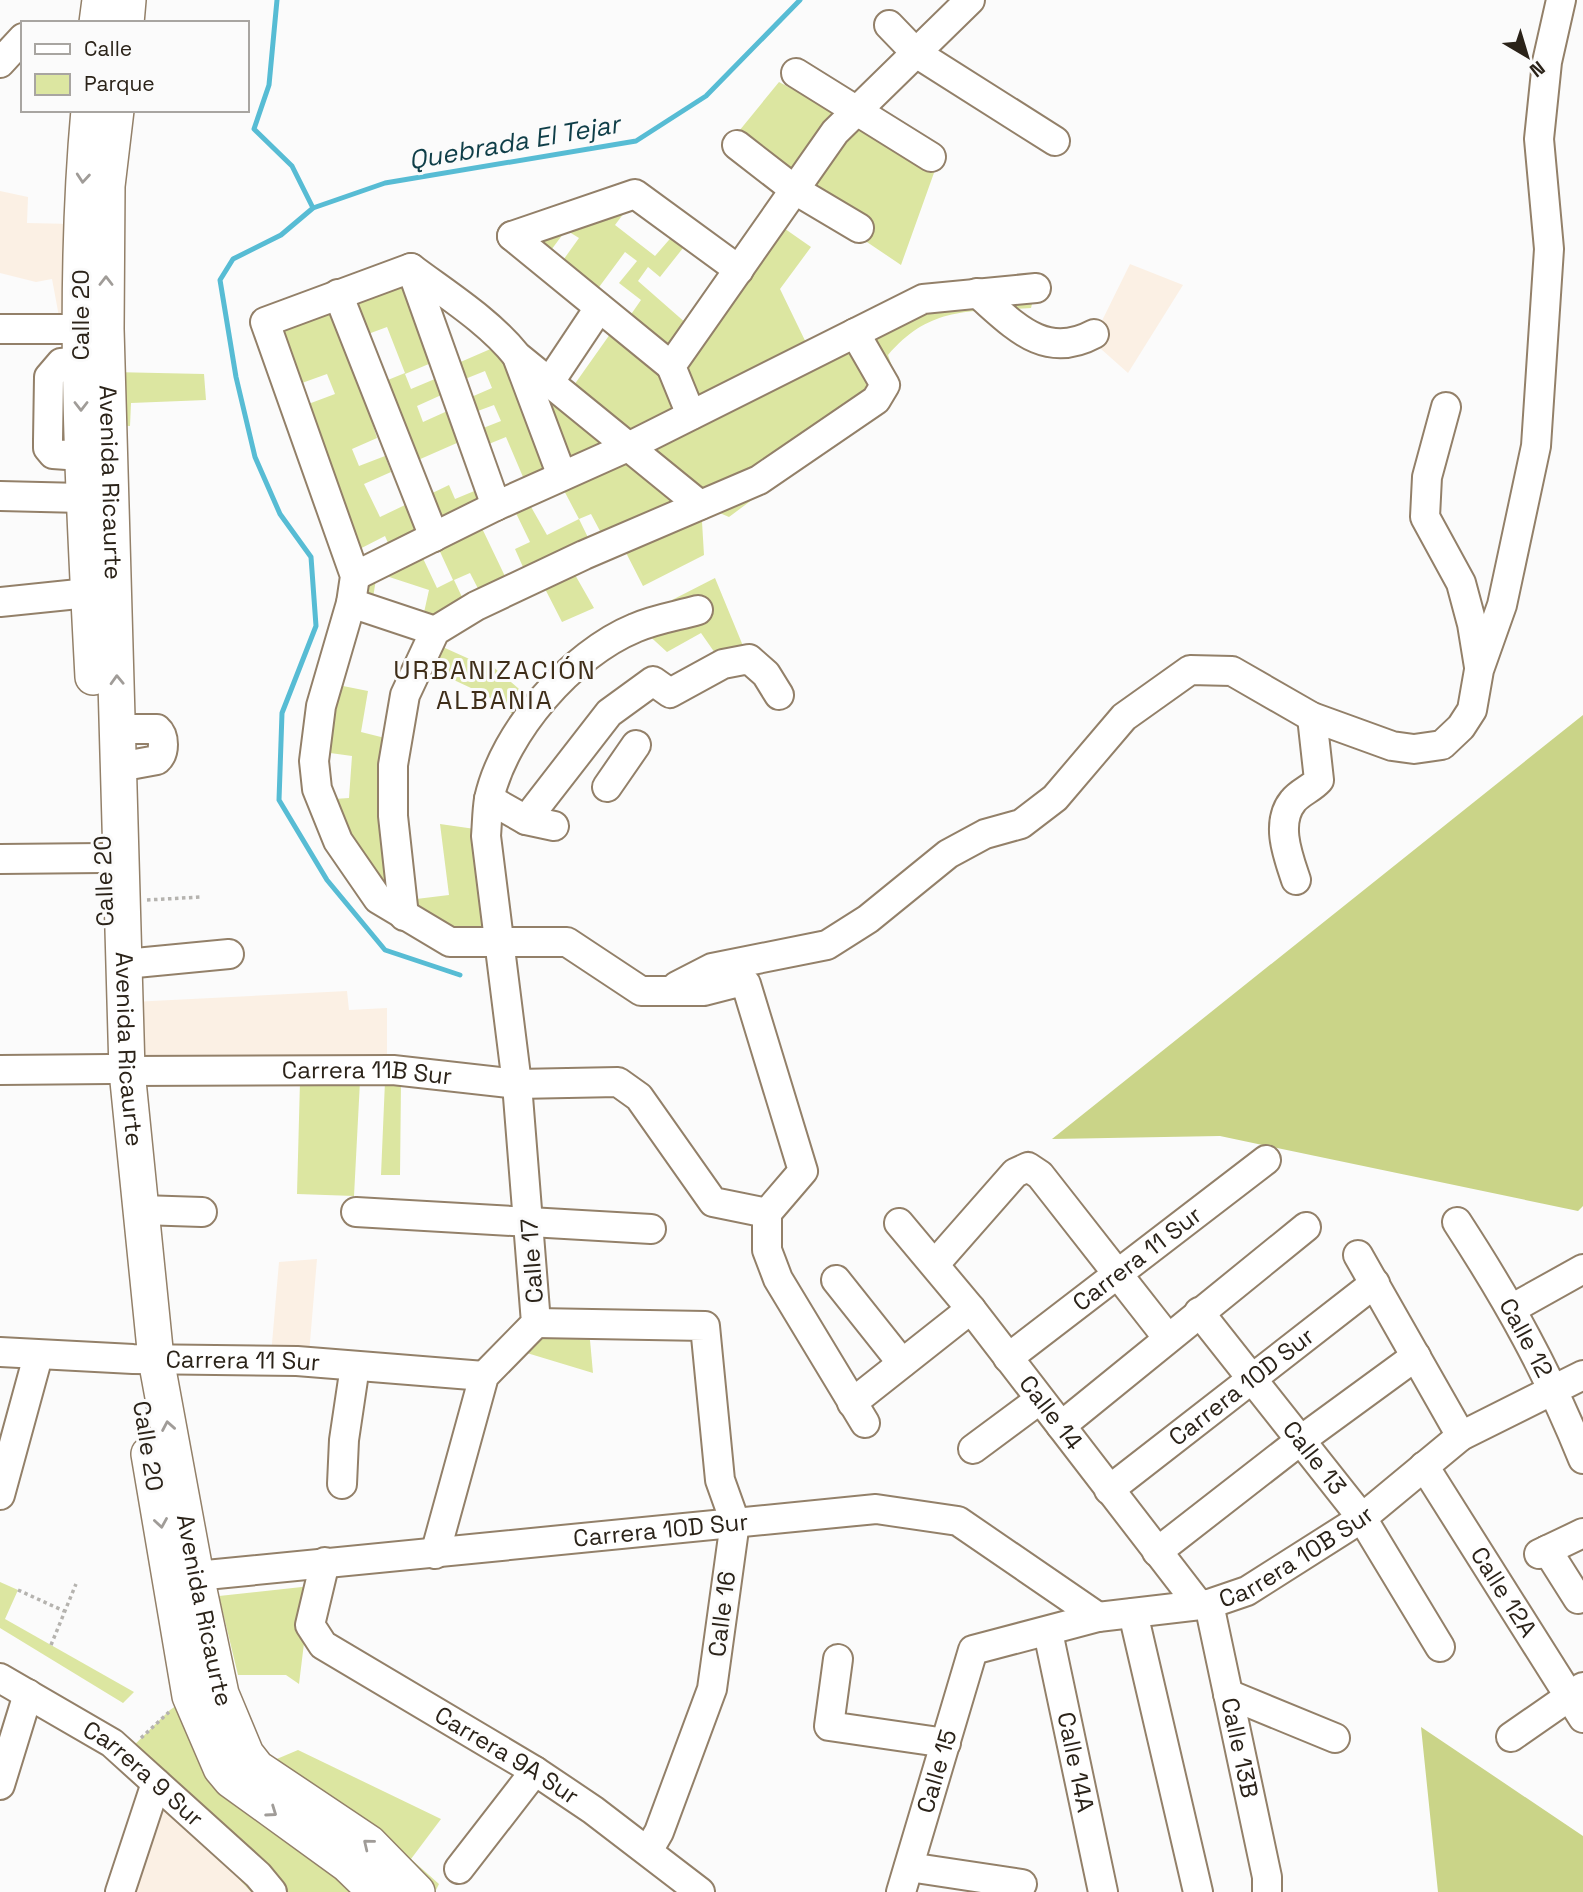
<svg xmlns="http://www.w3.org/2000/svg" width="1583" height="1892" viewBox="0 0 1583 1892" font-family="'Space Grotesk',sans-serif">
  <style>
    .built { fill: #fbf0e4 }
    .green { fill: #dce6a1 }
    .forest { fill: #cad488 }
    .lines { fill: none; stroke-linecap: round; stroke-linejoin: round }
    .stream { stroke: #57bcd4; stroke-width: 5 }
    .minor-casing { stroke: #938069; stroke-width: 32 }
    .major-casing { stroke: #938069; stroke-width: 38 }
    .path { stroke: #b5b3af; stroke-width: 3.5; stroke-dasharray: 3.5 3.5; stroke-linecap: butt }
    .minor { stroke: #fff; stroke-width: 28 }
    .major { stroke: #fff; stroke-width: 35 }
    .oneway { stroke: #a09c98 }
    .labels { text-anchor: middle; stroke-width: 6; stroke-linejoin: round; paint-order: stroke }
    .street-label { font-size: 24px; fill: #2b2319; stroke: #fbfbfb }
    .water-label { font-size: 26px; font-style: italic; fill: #0f3e48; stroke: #fbfbfb }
    .neighbourhood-label { font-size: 26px; letter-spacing: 2px; fill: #3f2e19; stroke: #fbfbfb }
  </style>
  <rect width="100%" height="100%" fill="#fbfbfb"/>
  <!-- built -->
  <path class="built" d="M0,191l28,6 -1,26 47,1 -2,99 -12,-1 -8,-43 -16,3 -36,-9z
    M1130,264l53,21 -55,88 -36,-32z
    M347,991l2,19 38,-2v60l-258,-5 3,-61z
    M317,1259l-8,95 -38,1 8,-93z
    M156,1790l95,102h-130z"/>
  <!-- green -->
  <path class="green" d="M779,82l128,68 28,20 -34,95 -175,-118z
    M633,201l-18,24 40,31 20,-23 12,10 -27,34 -12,-10 -10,14 49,43 91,-100 33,23 -31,42 32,66 111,-56 113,-11 -5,20c-61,4 -100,-3 -143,47l8,23 -6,19 -161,120 -28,-12 3,50 -61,31 -22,-43 -12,5 -18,-34 -12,5 17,35 -26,12 24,42 -32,14 -21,-41 -10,4 -16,-36 15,-7 -18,-37 14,-7 21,37 32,-16 -20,-38 -30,10 -23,-54 -27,11 -6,-16 28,-11 -7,-16 -27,10 -5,-14 30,-13 -7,-17 -30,12 -6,-16 53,-23 65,51 53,-75 5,3 16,-23 -22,-17 18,-22 -12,-9 -34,46 -35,-28 23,-32 -13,-8 -23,31 -31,-25z
    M406,267l30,94 -31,13 6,15 31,-13 6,16 -31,14 6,16 31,-14 12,31 -57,25 -31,-80 27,-11 -18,-46 -27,10 -22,-43z
    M333,300l44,138 -25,11 7,17 26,-10 6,16 -27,12 16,33 25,-12 14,31 -28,14 -6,-14 -37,19 -53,-146 40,-15 -8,-20 -39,14 -23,-66z
    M112,372l92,2 2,26 -75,3 -1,23 -18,-1z
    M449,485l6,14 29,-12 5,13 -56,26 -11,-28z
    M479,522l34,71 -26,13 -17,-33 -16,7 16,34 -35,17 10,17 31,14 8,-3 48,41 -15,17 -31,-22 -60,-28 -5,-41 8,-36 -52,-17 -6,37 -16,-34 65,-24 17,36 16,-8 -17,-37z
    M715,578l33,80 -26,5 -21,-30 -34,19 -23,-21 33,-19 -5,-12z
    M333,684l35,7 -7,41 24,6 23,162 41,-5 -9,-71 35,5 25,113 -95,-26 -25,-17 -46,-100 15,-1 3,-42 -29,-4z
    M300,1081h60l-6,115 -57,-2z
    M385,1081l16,1 -1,93h-19z
    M539,1329h50l4,44 -76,-23z
    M0,1582l18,8 -13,29 129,73 -11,11 -123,-75z
    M311,1586l-12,98 -13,-9h-48l-19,-79z
    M190,1696l184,196h-123l-127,-137 46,-45z
    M298,1750l143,69 -30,40 28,25 -4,8h-14l-149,-131z"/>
  <!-- forest -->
  <path class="forest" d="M1583,715v491l-5,5 -358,-75 -168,3z
    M1421,1727l162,109v56h-145z"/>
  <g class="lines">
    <!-- stream -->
    <path class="stream" d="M277,0l-8,85 -15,44 38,37 21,42 -32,27 -48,24 -13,21 16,97 19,80 25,57 31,43 5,69 -34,87 -3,87 48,80 58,70 75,25
      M313,208l72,-25 251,-42 70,-45 94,-96"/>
    <defs>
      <g id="minor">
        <path d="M889,25l27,28 139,88"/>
        <path d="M0,63l23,-25"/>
        <path d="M796,73l135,84"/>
        <path d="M737,145l58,45 64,38"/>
        <path d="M512,236l123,-42 104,76"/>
        <path d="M512,236l159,130"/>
        <path d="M411,268l85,238"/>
        <path d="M977,293c36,31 67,68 117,41"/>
        <path d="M338,294l96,243"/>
        <path d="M0,329h100"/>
        <path d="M518,359l44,117"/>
        <path d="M549,383l50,-75"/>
        <path d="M1446,407l-19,70 -2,40 36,66 11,41 7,43"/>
        <path d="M691,415l-20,-49 164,-234 135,-132"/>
        <path d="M81,456l-28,-2 -5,-6v-8l1,-63 12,-14 21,-2"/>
        <path d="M0,496l82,2"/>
        <path d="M700,505l-183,-149c-28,-35 -70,-61 -106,-88l-146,54 90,254 -4,27 -30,103 -7,55 3,28 21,52 40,58 72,43h117l74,49h63l35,-9 7,2 57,187 -36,42"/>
        <path d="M355,576l141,-70 134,-60 293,-147 113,-11"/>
        <path d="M0,602l88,-9"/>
        <path d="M351,603l84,28"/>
        <path d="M118,729h39c8,7 8,24 0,31l-38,7"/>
        <path d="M607,787l29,-42"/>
        <path d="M489,799l37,21 28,6"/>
        <path d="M526,820l83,-107 44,-32 17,12 53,-29 26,-5 17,15 13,21"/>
        <path d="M0,859l103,-1"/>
        <path d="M1296,880c-8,-24 -21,-57 -3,-79 7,-9 18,-12 26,-21l-7,-63"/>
        <path d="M404,916l-11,-100v-51l12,-70 30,-64 41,-25 108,-51 175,-75 117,-80 9,-15 -30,-52"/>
        <path d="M125,964l104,-10"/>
        <path d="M677,986l35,-18 115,-23 41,-26 80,-65 37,-20 36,-10 34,-26 69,-81 66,-47 42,1 80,46 80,29 22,3 28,-4 19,-18 11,-17 7,-40 23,-65 34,-159 13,-197 -10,-110 8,-77 14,-62"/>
        <path d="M0,1070l110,-1"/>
        <path id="s1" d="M127,1071l266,-1 124,14 101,-2 21,15 74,105 54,11"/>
        <path d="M141,1210l61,2"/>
        <path d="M356,1212l295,17"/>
        <path d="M767,1213v37l11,29 87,144"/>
        <path id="s2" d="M1457,1222c52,80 90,148 126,237"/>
        <path id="s3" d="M899,1223l72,86 228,296"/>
        <path d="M1358,1255l103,181"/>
        <path d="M935,1264l80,-91 13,-6 12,8 127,162"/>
        <path d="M836,1280l66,83"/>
        <path d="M1513,1308l70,-39"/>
        <path id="s4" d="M1199,1312l163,206 78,129"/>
        <path d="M536,1323l169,3 15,154 15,42 -23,167 -53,143 -11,19"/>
        <path id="s5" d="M0,1352l133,7 164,2 187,15"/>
        <path id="s6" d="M1008,1358l258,-198"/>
        <path d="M852,1403l119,-94"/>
        <path d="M1061,1426l245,-199"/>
        <path d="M973,1449l66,-49"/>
        <path id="s7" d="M1424,1466l159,252"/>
        <path d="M342,1484l2,-44 11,-74"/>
        <path id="s8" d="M1109,1490l266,-207"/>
        <path d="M0,1495l38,-139"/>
        <path d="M1547,1550l31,49"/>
        <path d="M1157,1552l144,-112 115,-84"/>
        <path d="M435,1554l49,-178 52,-53 -19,-239 -31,-248c1,-12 1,-25 3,-37 15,-68 83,-145 146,-171 20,-9 42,-12 63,-18"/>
        <path d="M1539,1554l44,-21"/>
        <path id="s9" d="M325,1562l-15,63 13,20 212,126 58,39 107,82"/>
        <path id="s10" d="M196,1576l680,-67 82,12 140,96"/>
        <path id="s11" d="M1209,1604l58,273v15"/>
        <path d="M1133,1613l65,279"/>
        <path id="s12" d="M1048,1632l55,260"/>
        <path d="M838,1659l-9,67 117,17"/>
        <path id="s13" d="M0,1678l112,65 146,132 14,17"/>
        <path d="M1228,1694l107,44"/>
        <path d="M1511,1737l72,-50"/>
        <path d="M0,1785l28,-91"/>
        <path d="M909,1867l113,17"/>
        <path d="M459,1869l76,-98"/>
        <path d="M120,1892l36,-109"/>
        <path id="s14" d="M901,1892l72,-242 125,-33 111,-13 38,-13 115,-73 99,-82 122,-61"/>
      </g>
      <g id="major">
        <path d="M97,23l3,-23"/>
        <path d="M126,23l2,-23"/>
        <path d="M89,110c-17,188 -6,378 4,567"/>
        <path id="s15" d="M116,110l-9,76 -1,143 21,742 29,288 40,217 25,118 25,60 11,14 112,75 48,49"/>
        <path d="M149,1454l41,242 31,72 10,12 116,84 29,28"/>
      </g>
    </defs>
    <!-- minor casing -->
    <use href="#minor" class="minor-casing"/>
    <!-- major casing -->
    <use href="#major" class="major-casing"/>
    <!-- path -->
    <path class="path" d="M147,900l54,-3
      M18,1590l46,21
      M51,1645l25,-61
      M141,1738l28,-26"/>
    <!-- minor -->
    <use href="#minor" class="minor"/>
    <!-- major -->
    <use href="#major" class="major"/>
  </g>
  <!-- one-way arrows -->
  <defs><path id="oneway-chevron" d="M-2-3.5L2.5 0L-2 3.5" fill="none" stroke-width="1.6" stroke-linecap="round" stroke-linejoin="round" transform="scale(1.75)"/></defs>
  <g class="oneway">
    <use href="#oneway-chevron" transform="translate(83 178) rotate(95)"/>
    <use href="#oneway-chevron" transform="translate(106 281) rotate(-90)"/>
    <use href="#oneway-chevron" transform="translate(81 406) rotate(90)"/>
    <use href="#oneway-chevron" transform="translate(117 680) rotate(-92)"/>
    <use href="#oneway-chevron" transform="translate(168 1426) rotate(-100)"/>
    <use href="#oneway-chevron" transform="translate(161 1523) rotate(81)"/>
    <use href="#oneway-chevron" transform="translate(272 1812) rotate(35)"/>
    <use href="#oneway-chevron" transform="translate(368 1844) rotate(-141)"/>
  </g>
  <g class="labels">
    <!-- street labels -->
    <g class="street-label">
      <text transform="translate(81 315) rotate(-90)" y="8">Calle 20</text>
      <text dy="8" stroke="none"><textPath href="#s15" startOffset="373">Avenida Ricaurte</textPath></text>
      <text transform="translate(104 881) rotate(-92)" y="8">Calle 20</text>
      <text dy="8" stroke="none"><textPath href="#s15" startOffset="940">Avenida Ricaurte</textPath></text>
      <text dy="8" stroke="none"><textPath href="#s1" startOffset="240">Carrera 11B Sur</textPath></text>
      <text dy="8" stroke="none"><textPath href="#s6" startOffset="163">Carrera 11 Sur</textPath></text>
      <text transform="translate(532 1261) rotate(-94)" y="8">Calle 17</text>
      <text dy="8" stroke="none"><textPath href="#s2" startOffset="135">Calle 12</textPath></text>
      <text dy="8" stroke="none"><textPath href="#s5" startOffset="243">Carrera 11 Sur</textPath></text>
      <text dy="8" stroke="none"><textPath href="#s8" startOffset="168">Carrera 10D Sur</textPath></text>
      <text dy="8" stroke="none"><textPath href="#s3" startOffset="243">Calle 14</textPath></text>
      <text transform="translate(148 1446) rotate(81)" y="8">Calle 20</text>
      <text dy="8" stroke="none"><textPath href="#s4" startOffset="186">Calle 13</textPath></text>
      <text dy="8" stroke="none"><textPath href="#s10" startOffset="467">Carrera 10D Sur</textPath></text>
      <text dy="8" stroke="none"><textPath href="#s14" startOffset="593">Carrera 10B Sur</textPath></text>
      <text dy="8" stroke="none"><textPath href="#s7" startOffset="149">Calle 12A</textPath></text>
      <text dy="8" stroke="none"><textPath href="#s15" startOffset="1507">Avenida Ricaurte</textPath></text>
      <text transform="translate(722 1614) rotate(-83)" y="8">Calle 16</text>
      <text dy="8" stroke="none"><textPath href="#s11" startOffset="147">Calle 13B</textPath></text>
      <text dy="8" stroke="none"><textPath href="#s9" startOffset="303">Carrera 9A Sur</textPath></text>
      <text dy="8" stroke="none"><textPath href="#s12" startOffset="133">Calle 14A</textPath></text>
      <text dy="8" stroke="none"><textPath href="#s14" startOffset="126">Calle 15</textPath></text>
      <text dy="8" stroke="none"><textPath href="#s13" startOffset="173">Carrera 9 Sur</textPath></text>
    </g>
    <!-- water labels -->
    <g class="water-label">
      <text transform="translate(514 142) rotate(-10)" y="9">Quebrada El Tejar</text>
    </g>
    <!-- neighbourhood labels -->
    <g class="neighbourhood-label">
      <text x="495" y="679">URBANIZACIÓN<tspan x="495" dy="30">ALBANIA</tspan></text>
    </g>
  </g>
  <!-- legend -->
  <rect x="21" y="21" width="228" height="91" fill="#fbfbfb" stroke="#a8a5a1" stroke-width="2"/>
  <rect x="35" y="44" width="35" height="10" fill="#ffffff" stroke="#a8a5a1" stroke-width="2"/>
  <text x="84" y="56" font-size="21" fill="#2b2319">Calle</text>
  <rect x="35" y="74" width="35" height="21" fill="#dce6a1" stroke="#a8a5a1" stroke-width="2"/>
  <text x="84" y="91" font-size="21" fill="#2b2319">Parque</text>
  <!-- north arrow -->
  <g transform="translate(1527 56) rotate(142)" stroke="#fbfbfb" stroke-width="5" paint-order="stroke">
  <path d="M0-5L12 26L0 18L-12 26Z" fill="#2b2319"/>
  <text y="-10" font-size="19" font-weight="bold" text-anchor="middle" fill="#2b2319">N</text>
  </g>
</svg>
